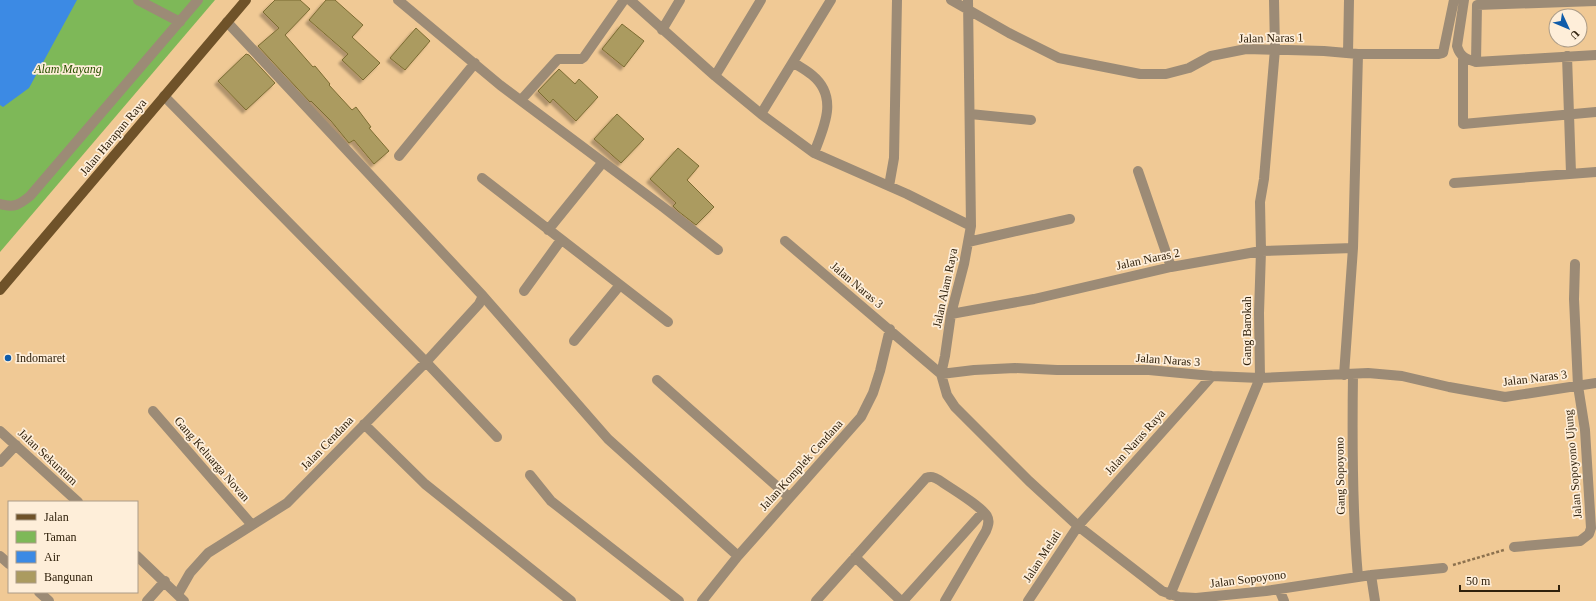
<svg xmlns="http://www.w3.org/2000/svg" width="1596" height="601" viewBox="0 0 1596 601" font-family="Georgia,serif">
  <style>
    .green { fill: #7eb858 }
    .water { fill: #3c8ae4 }
    .building { fill: #ab9b60; stroke: #7c6c32; filter: url(#shadow) }
    .lines { fill: none; stroke-linecap: round; stroke-linejoin: round }
    .path { stroke: #8c714e; stroke-width: 2.5; stroke-dasharray: 3 2; stroke-linecap: butt }
    .minor { stroke: #9c8b76; stroke-width: 10 }
    .major { stroke: #6f5229; stroke-width: 10 }
    .poi-dot { fill: #0f5caa; stroke: #feeed9; stroke-width: 1.5 }
    .labels { text-anchor: middle; stroke-width: 3.5; stroke-linejoin: round; paint-order: stroke }
    .street-label { font-size: 12px; fill: #30210c; stroke: #feeed9 }
    .park-label { font-size: 12px; font-style: italic; fill: #295101; stroke: #feeed9 }
    .poi-label { font-size: 12px; fill: #30210c; stroke: #feeed9; text-anchor: start }
  </style>
  <defs>
    <filter id="shadow"><feDropShadow dx="-3.5" dy="3.5" stdDeviation="1" flood-color="#0004"/></filter>
  </defs>
  <rect width="100%" height="100%" fill="#f0c995"/>
  <!-- green -->
  <path class="green" d="M0,0h215l-215,252z"/>
  <!-- water -->
  <path class="water" d="M0,0h77l-48,88 -26,19 -3,-2z"/>
  <!-- building -->
  <path class="building" d="M275,0h25l10,9 -25,26 28,32 2,-1 15,18 -1,1 23,25 4,-3 15,20 -2,1 20,23 -15,13 -20,-24 -5,3 -18,-22 -20,-20 -1,1 -52,-56 21,-18 -16,-16z
    M326,0h9l28,25 -11,12 28,26 -17,17 -21,-20 6,-6 -39,-34z
    M622,24l22,17 -20,26 -22,-18z
    M416,28l14,13 -25,29 -15,-12z
    M246,54l3,1 26,28 -29,27 -28,-29z
    M559,69l16,15 4,-5 19,18 -22,24 -23,-22 -3,4 -12,-12z
    M617,114l27,25 -23,24 -27,-24z
    M678,148l21,18 -12,14 27,27 -18,18 -18,-14 -5,-5 3,-3 -26,-24z"/>
  <g class="lines">
    <!-- path -->
    <path class="path" d="M1453,565l51,-15"/>
    <!-- minor -->
    <path class="minor" d="M138,0l42,22
      M398,0l102,85 163,122 55,43
      M630,0l85,76 46,38 53,39 93,41 64,32
      M951,0l58,33 50,25 81,16h26l23,-6 22,-12 35,-7 78,2 34,3h81l4,-1 11,-53
      M968,0l3,226 -7,38 -13,50 -6,42 -4,18 6,21 8,12 74,74 49,45 84,65 17,6 17,1 70,-7 105,-16 72,-7
      M1464,0l-7,46c3,11 9,13 19,16l120,-7
      M227,22l256,274 125,143 130,117
      M662,30l18,-30
      M1348,53l1,-53
      M1567,56l4,117
      M1463,58v66l133,-12
      M1476,62l1,-57 119,-4
      M794,63c6,4 12,7 18,12 27,22 12,52 2,78
      M715,76l46,-76
      M164,96l262,266 71,75
      M521,100l37,-41h23l3,-2 40,-57
      M761,114l70,-114
      M970,114l61,6
      M399,156l76,-93
      M1138,171l33,96
      M482,178l186,144
      M1454,183l142,-11
      M889,186l5,-28 3,-158
      M0,204c14,4 19,1 30,-8l168,-196
      M548,230l55,-68
      M785,241l156,133 33,-4 41,-2 42,2h92l63,6 48,2 108,-5 34,3 47,11 56,10 91,-14
      M968,242l102,-23
      M524,291l37,-51
      M951,314l83,-15 137,-32 90,-16 92,-3
      M574,341l46,-56
      M1353,374c-1,68 -1,136 5,203
      M1344,375l9,-127 5,-194
      M657,380l132,117
      M153,411l99,114
      M364,424l61,60 146,117
      M0,431l78,71
      M0,462l16,-17
      M530,475l21,26 128,100
      M1514,547l66,-6 9,-7 2,-6 -6,-98 -7,-44 -4,-87 1,-35
      M0,556l9,8
      M137,556l47,45
      M855,557l44,42
      M1371,575l4,26
      M1279,589l5,12
      M39,592l10,9
      M178,594l12,-21 18,-20 79,-50 139,-141 53,-58 4,-8
      M1170,595l90,-217 -1,-65 2,-62 -1,-49 4,-23 11,-130 -1,-49
      M147,601l18,-20
      M702,601l36,-45 123,-139 12,-24 7,-22 10,-42
      M816,601l110,-123c5,-2 8,-1 13,2 11,8 41,25 48,36 3,5 1,10 -1,15l-41,70
      M903,601l80,-89
      M1028,601l50,-75 134,-150"/>
    <!-- major -->
    <path class="major" d="M0,290l246,-290"/>
  </g>
  <!-- markers -->
  <circle class="poi-dot" cx="8" cy="358" r="4"/>
  <g class="labels">
    <!-- street labels -->
    <g class="street-label">
      <text transform="translate(1271 38) rotate(-1)" y="4">Jalan Naras 1</text>
      <text transform="translate(113 137) rotate(-50)" y="4">Jalan Harapan Raya</text>
      <text transform="translate(1148 259) rotate(-12)" y="4">Jalan Naras 2</text>
      <text transform="translate(857 285) rotate(40)" y="4">Jalan Naras 3</text>
      <text transform="translate(945 288) rotate(-78)" y="4">Jalan Alam Raya</text>
      <text transform="translate(1247 331) rotate(-90)" y="4">Gang Barokah</text>
      <text transform="translate(1168 360) rotate(4)" y="4">Jalan Naras 3</text>
      <text transform="translate(1535 378) rotate(-7)" y="4">Jalan Naras 3</text>
      <text transform="translate(1135 442) rotate(-48)" y="4">Jalan Naras Raya</text>
      <text transform="translate(327 443) rotate(-46)" y="4">Jalan Cendana</text>
      <text transform="translate(48 457) rotate(43)" y="4">Jalan Sekuntum</text>
      <text transform="translate(212 459) rotate(49)" y="4">Gang Keluarga Novan</text>
      <text transform="translate(1573 464) rotate(-95)" y="4">Jalan Sopoyono Ujung</text>
      <text transform="translate(801 465) rotate(-48)" y="4">Jalan Komplek Cendana</text>
      <text transform="translate(1340 476) rotate(-91)" y="4">Gang Sopoyono</text>
      <text transform="translate(1042 556) rotate(-57)" y="4">Jalan Melati</text>
      <text transform="translate(1248 579) rotate(-7)" y="4">Jalan Sopoyono</text>
    </g>
    <!-- park labels -->
    <g class="park-label">
      <text x="68" y="73">Alam Mayang</text>
    </g>
    <!-- poi labels -->
    <g class="poi-label">
      <text x="16" y="362">Indomaret</text>
    </g>
  </g>
  <!-- legend -->
  <rect x="8" y="501" width="130" height="92" fill="#feeed9" stroke="#ac9c87"/>
  <rect x="16" y="514" width="20" height="6" fill="#6f5229" stroke="#ac9c87"/>
  <text x="44" y="521" font-size="12" fill="#30210c">Jalan</text>
  <rect x="16" y="531" width="20" height="12" fill="#7eb858" stroke="#ac9c87"/>
  <text x="44" y="541" font-size="12" fill="#30210c">Taman</text>
  <rect x="16" y="551" width="20" height="12" fill="#3c8ae4" stroke="#ac9c87"/>
  <text x="44" y="561" font-size="12" fill="#30210c">Air</text>
  <rect x="16" y="571" width="20" height="12" fill="#ab9b60" stroke="#ac9c87"/>
  <text x="44" y="581" font-size="12" fill="#30210c">Bangunan</text>
  <!-- north arrow -->
  <g transform="translate(1568 28) rotate(134)"><circle r="19" fill="#feeed9" stroke="#ac9c87"/>
  <path d="M0-3L7 15L0 10L-7 15Z" fill="#0f5caa"/>
  <text y="-6" font-size="11" font-weight="bold" text-anchor="middle" fill="#30210c">U</text>
  </g>
  <!-- scale -->
  <path d="M1460 585v6h99v-6" fill="none" stroke="#30210c" stroke-width="2"/>
  <text x="1466" y="585" font-size="12" fill="#30210c" stroke="#feeed9" stroke-width="3" paint-order="stroke">50 m</text>
</svg>
